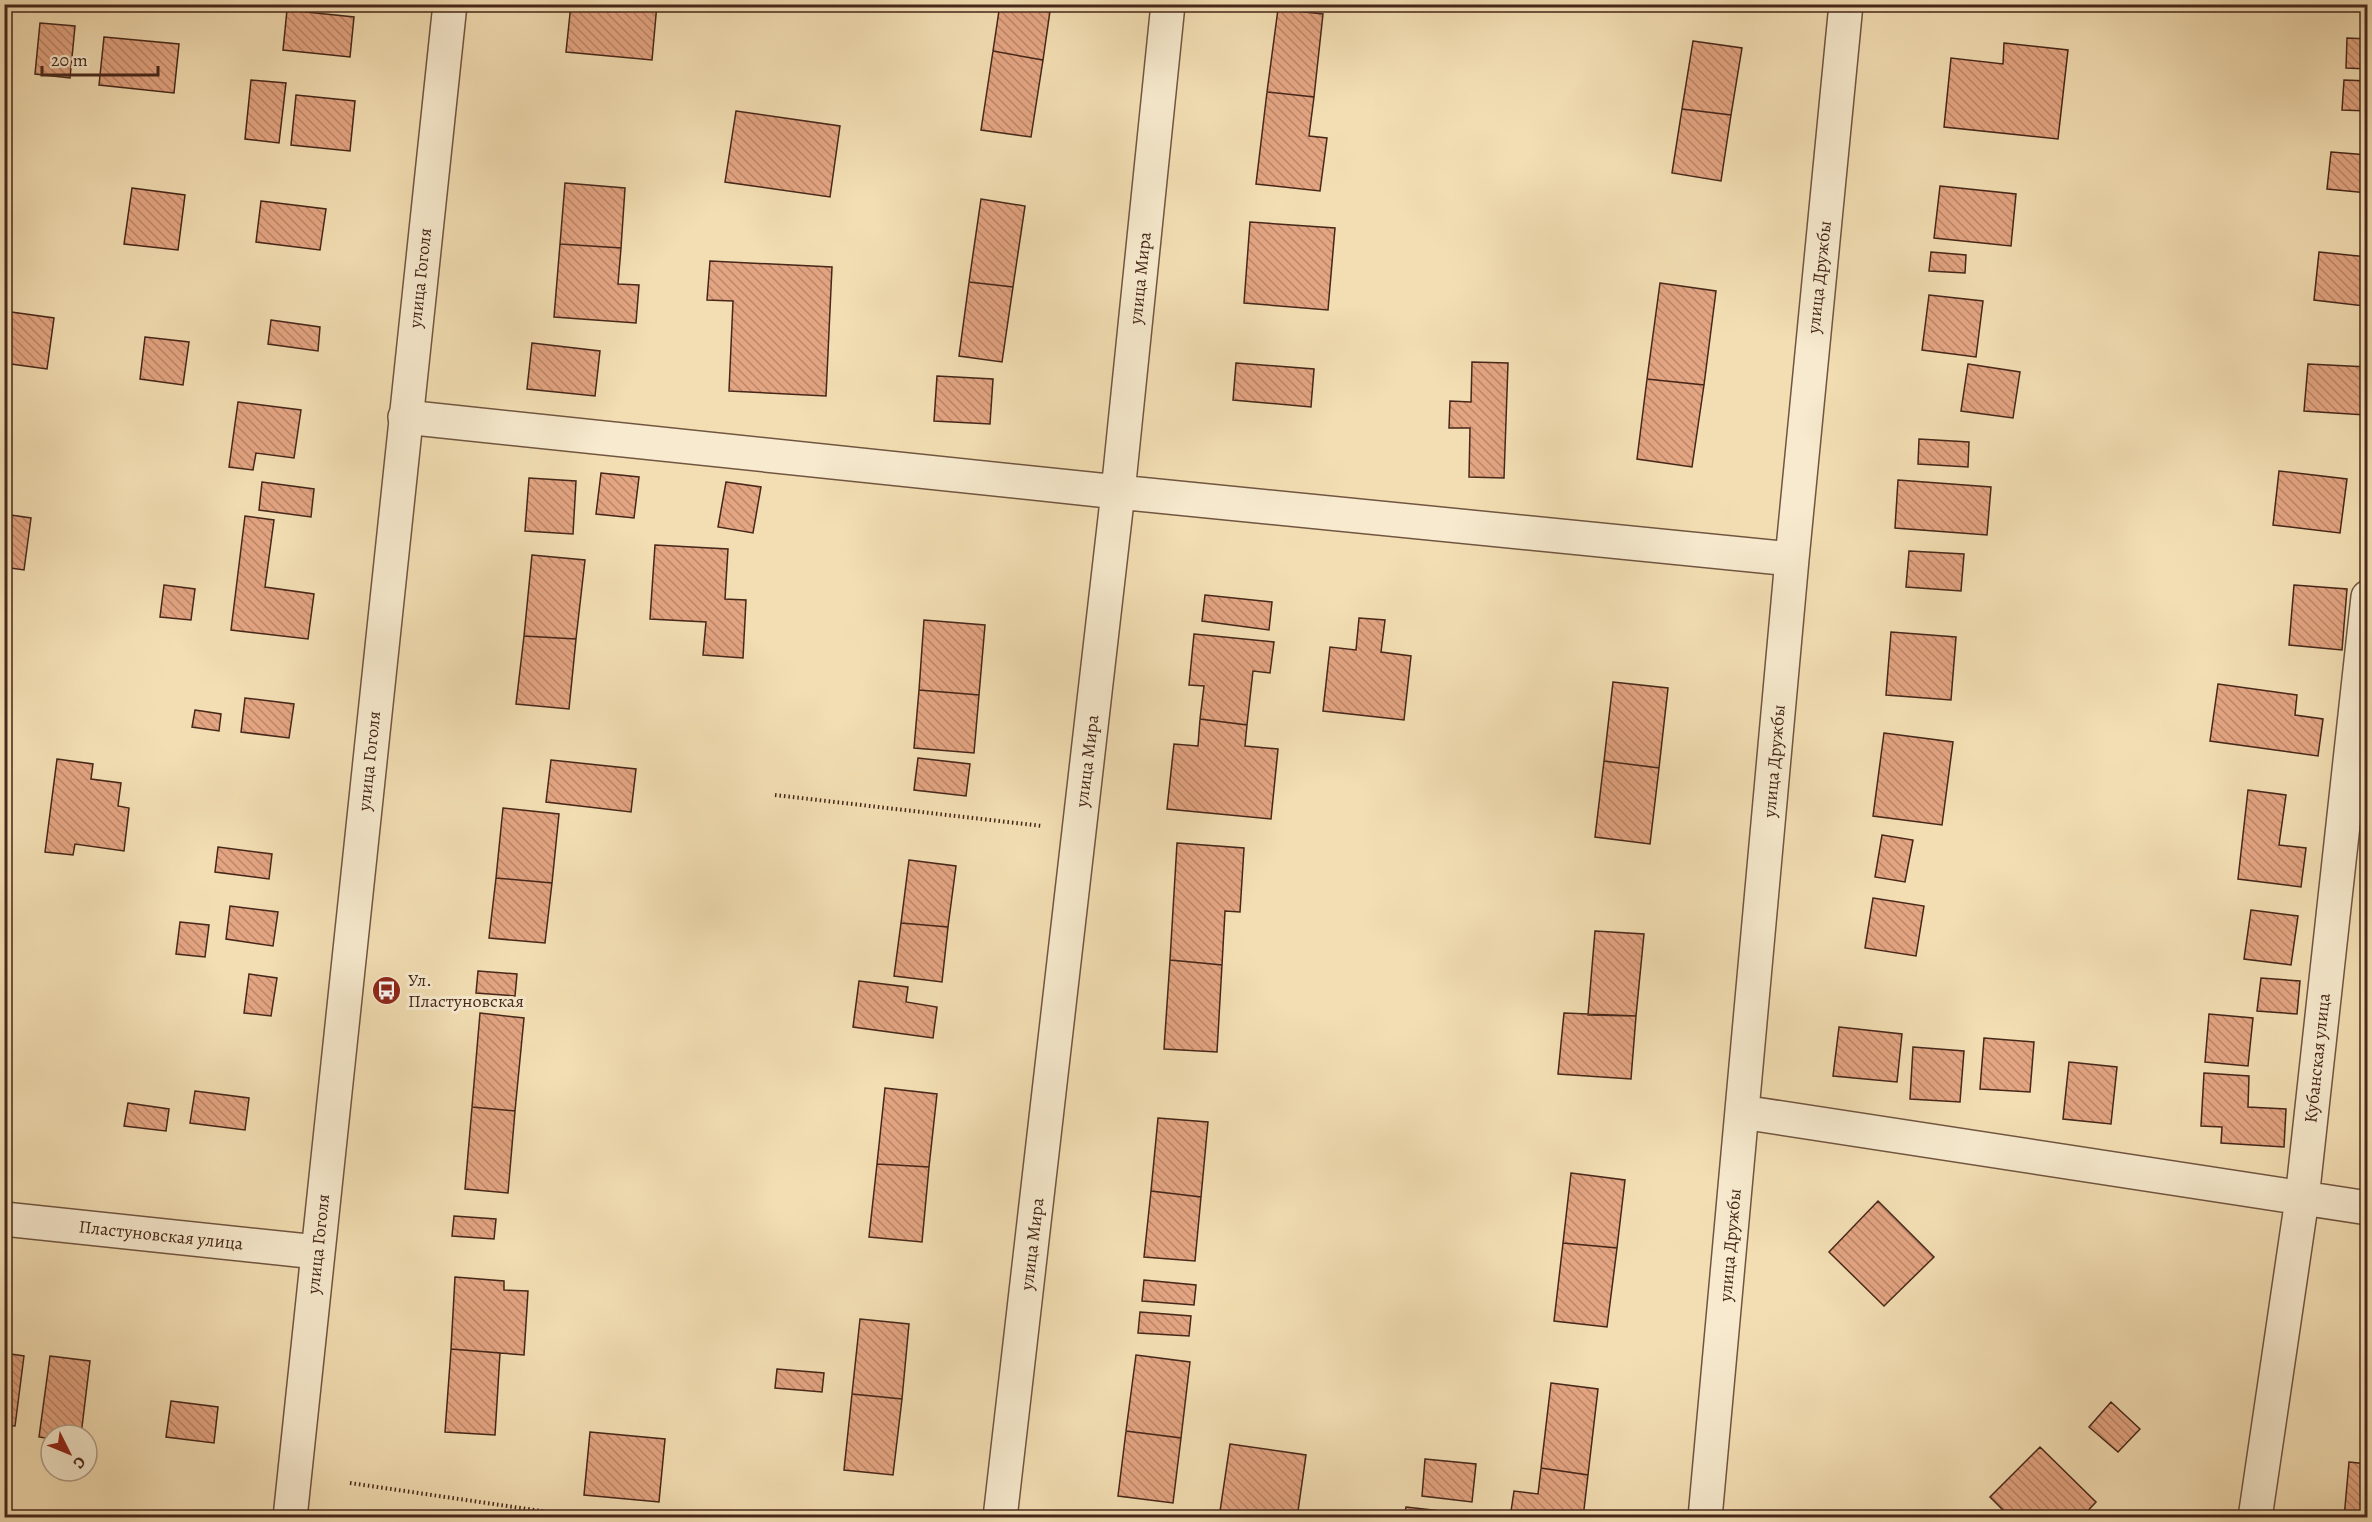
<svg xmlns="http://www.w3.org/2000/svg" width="2372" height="1522" viewBox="0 0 2372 1522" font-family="Alegreya,serif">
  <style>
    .building { fill: url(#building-back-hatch); stroke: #46271a; stroke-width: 1.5 }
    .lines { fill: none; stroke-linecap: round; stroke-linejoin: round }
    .minor-casing { stroke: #715540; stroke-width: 36 }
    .tertiary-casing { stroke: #715540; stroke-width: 36 }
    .path { stroke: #46271a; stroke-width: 4; stroke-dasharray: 1.5 3; stroke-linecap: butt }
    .minor { stroke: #f7eace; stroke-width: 33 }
    .tertiary { stroke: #f7eace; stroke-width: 33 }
    .labels { text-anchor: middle; stroke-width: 6; stroke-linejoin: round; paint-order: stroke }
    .street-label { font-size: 18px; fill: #46271a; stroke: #f7eace }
    .poi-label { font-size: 18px; fill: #46271a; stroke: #f7eace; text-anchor: start }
  </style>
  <defs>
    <pattern id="building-back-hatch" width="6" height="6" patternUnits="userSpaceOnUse" patternTransform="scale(1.5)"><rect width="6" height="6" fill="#e4a582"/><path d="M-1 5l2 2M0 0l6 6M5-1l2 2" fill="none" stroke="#bb866a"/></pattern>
  </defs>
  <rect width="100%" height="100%" fill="#f3deb3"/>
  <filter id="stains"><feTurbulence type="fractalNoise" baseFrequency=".00333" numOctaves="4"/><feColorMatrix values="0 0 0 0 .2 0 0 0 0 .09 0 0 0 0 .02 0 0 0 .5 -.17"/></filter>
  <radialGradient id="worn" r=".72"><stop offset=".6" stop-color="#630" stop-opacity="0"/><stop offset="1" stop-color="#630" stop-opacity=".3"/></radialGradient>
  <!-- building -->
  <path class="building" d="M571,4h86l-5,56 -86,-8z
    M1000,4h51l-8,56 -50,-9z
    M1970,4h47v7l-47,-3z
    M1278,9l45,5 -9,83 -47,-5z
    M287,10l67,7 -4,40 -67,-7z
    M40,23l35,3 -5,52 -35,-4z
    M104,37l75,7 -5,49 -75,-8z
    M2347,38l21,1v30l-22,-1z
    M1693,41l49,7 -11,67 -49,-6z
    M2004,43l64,7 -10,89 -114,-12 7,-69 52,6z
    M993,51l50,9 -12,77 -50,-7z
    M251,80l35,3 -7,60 -34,-4z
    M2344,80l24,1v30l-26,-1z
    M1267,92l47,5 -5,39 18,2 -7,53 -64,-7z
    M296,95l59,6 -5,50 -59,-6z
    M1682,109l49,6 -10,66 -49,-8z
    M736,111l104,15 -10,71 -105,-15z
    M2331,152l37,3v38l-41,-4z
    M565,183l60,5 -4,60 -61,-4z
    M1940,186l76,8 -5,52 -77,-8z
    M132,188l53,7 -7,55 -54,-6z
    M981,199l44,7 -12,81 -44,-5z
    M261,201l65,8 -6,41 -64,-8z
    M1250,222l85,6 -7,82 -84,-7z
    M560,244l61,4 -3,36 21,1 -3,38 -82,-6z
    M1931,252l35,3 -1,18 -36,-2z
    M2319,252l49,5 -4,49 -50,-6z
    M710,261l122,6 -6,129 -97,-5 4,-90 -26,-1z
    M969,282l44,5 -11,75 -43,-6z
    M1660,283l56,8 -12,94 -57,-6z
    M1929,295l54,6 -7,56 -54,-7z
    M4,311l50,7 -7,51 -43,-6z
    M271,320l49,7 -2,24 -50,-7z
    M145,337l44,5 -6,43 -43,-6z
    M532,343l68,8 -5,45 -68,-7z
    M1472,362l36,1 -4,115 -35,-1 1,-49h-21l1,-27 21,1z
    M1236,363l78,6 -3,38 -78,-7z
    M1968,364l52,8 -7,46 -52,-7z
    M2308,364l60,3 -3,48 -61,-4z
    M937,376l56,3 -3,45 -56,-3z
    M1647,379l57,6 -12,82 -55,-8z
    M238,402l63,8 -7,48 -38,-5 -3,17 -24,-3z
    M1919,439l50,3 -1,25 -50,-3z
    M2279,471l68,8 -7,54 -67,-8z
    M601,473l38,4 -5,41 -38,-4z
    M529,478l47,3 -3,53 -48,-3z
    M1898,480l93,7 -4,48 -92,-7z
    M262,482l52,7 -3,28 -52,-7z
    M726,482l35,5 -8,46 -35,-6z
    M4,514l27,4 -7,52 -20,-3z
    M245,516l29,4 -9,67 49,7 -6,45 -77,-9z
    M655,545l73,4 -3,50 21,1 -3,58 -40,-3 3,-33 -56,-3z
    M1909,551l55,3 -3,37 -55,-4z
    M532,555l53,5 -9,79 -52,-3z
    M164,585l31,4 -4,31 -31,-3z
    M2294,585l53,4 -5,61 -53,-5z
    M1205,595l67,7 -3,28 -67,-9z
    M1359,618l26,2 -4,32 30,4 -7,64 -81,-9 7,-64 26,3z
    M924,620l61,5 -6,70 -60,-5z
    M1891,632l65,5 -5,63 -65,-5z
    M1194,634l80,8 -4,31 -17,-2 -6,54 -47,-6 4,-33 -15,-1z
    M524,636l52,3 -7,70 -53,-5z
    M1613,682l55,6 -9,80 -55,-7z
    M2218,684l79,11 -2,20 28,4 -5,37 -108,-15z
    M919,690l60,5 -5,58 -60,-5z
    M245,698l49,6 -5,34 -48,-6z
    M195,710l26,4 -2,17 -27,-4z
    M1200,719l47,6 -2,21 33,3 -7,70 -104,-10 7,-65 24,2z
    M1884,733l69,9 -11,83 -69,-9z
    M918,758l52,6 -4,32 -52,-6z
    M57,759l36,5 -2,15 30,4 -3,23 11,2 -5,43 -49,-7 -2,11 -28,-3z
    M551,760l85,9 -5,43 -85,-10z
    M1604,761l55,7 -9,76 -55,-7z
    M2248,790l38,5 -7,50 27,3 -5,39 -63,-8z
    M503,808l56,6 -7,69 -56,-5z
    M1882,835l31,5 -8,42 -30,-5z
    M1177,843l67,5 -4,64 -15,-1 -3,54 -52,-5z
    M218,847l54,7 -3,25 -54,-7z
    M909,860l47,6 -8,61 -47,-4z
    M496,878l56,5 -7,60 -56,-5z
    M1873,898l51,8 -8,50 -51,-8z
    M230,906l48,6 -5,34 -47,-7z
    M2251,910l47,6 -7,49 -47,-6z
    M180,922l29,3 -4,32 -29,-3z
    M901,923l47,4 -6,55 -48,-6z
    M1595,931l49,3 -8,82 -48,-1z
    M1170,960l52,5 -5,87 -53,-3z
    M478,971l39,3 -2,22 -39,-3z
    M249,974l28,4 -6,38 -27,-3z
    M2261,978l39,3 -3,33 -40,-3z
    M859,981l49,6 -2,15 31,5 -4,31 -80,-11z
    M480,1013l44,5 -9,93 -43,-4z
    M1564,1013l72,3 -5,63 -73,-5z
    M2209,1014l44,4 -5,48 -43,-4z
    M1839,1027l63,7 -5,48 -64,-6z
    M1984,1038l50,4 -4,50 -50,-3z
    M1913,1047l51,4 -4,51 -50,-3z
    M2069,1062l48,5 -6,57 -48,-5z
    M2204,1073l45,3 -1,31 38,2 -2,38 -63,-4 1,-16 -21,-1z
    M885,1088l52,6 -8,73 -52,-3z
    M195,1091l54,7 -4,32 -55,-7z
    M128,1103l41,6 -3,22 -42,-5z
    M472,1107l43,4 -7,82 -43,-4z
    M1158,1118l50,4 -7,75 -50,-6z
    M877,1164l52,3 -7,75 -53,-5z
    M1571,1173l54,7 -8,68 -54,-5z
    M1151,1191l50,6 -6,64 -51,-4z
    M1878,1201l56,56 -50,49 -55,-54z
    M454,1216l42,3 -2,20 -42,-3z
    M1563,1243l54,5 -10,79 -53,-6z
    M455,1277l49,4v9l24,1 -4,64 -73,-6z
    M1144,1280l52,5 -2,20 -52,-4z
    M1140,1312l51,4 -2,20 -51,-3z
    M860,1319l49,5 -7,75 -50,-5z
    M451,1349l49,4 -5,82 -50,-3z
    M4,1353l20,3 -9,70 -11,-1z
    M1136,1355l54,7 -9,76 -55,-7z
    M50,1356l40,5 -9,74h-30v4l-12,-2z
    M777,1369l47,4 -2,19 -47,-4z
    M1551,1383l47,6 -10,86 -47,-7z
    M852,1394l50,5 -9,76 -49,-5z
    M171,1401l47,6 -4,36 -48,-6z
    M2111,1402l29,27 -22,23 -29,-25z
    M1126,1431l55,7 -8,65 -55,-7z
    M590,1432l75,7 -6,63 -75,-7z
    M1230,1444l76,11 -9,63h-78z
    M2040,1447l56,55 -15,16h-70l-21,-21z
    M1425,1459l51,5 -4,38 -50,-6z
    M2349,1462l19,2v54h-24z
    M1541,1468l47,7 -5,43h-73l4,-27 24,3z
    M1406,1507l61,7 -1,4h-62z"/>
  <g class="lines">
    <defs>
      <path id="minor" d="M405,417l713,75 674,67
        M1742,1112l626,96
        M4,1219l313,33
        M1000,1518l118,-1026 50,-488
        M1705,1518l87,-959 54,-555
        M2255,1518l47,-319 66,-602"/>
      <path id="tertiary" d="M290,1518l160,-1514"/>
    </defs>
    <!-- minor casing -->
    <use href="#minor" class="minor-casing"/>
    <!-- tertiary casing -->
    <use href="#tertiary" class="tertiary-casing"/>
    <!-- path -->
    <path class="path" d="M775,795l267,31
      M350,1483l239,35"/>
    <!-- minor -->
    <use href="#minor" class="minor"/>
    <!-- tertiary -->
    <use href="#tertiary" class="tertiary"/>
  </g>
  <!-- icons -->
  <defs>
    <symbol id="bus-disc" viewBox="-11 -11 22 22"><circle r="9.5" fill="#8f2418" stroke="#f7eace"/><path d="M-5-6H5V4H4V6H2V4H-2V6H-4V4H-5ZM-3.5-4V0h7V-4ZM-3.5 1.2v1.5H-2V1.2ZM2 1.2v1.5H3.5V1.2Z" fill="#fff"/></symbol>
  </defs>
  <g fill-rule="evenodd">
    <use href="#bus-disc" x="370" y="974" width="33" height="33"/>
  </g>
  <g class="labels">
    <!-- street labels -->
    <g class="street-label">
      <text transform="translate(1819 277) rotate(-84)" y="6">улица Дружбы</text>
      <text transform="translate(420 278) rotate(-84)" y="6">улица Гоголя</text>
      <text transform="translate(1140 278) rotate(-84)" y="6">улица Мира</text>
      <text transform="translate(369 761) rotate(-84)" y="6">улица Гоголя</text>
      <text transform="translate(1087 761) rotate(-83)" y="6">улица Мира</text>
      <text transform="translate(1774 761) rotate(-85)" y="6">улица Дружбы</text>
      <text transform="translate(2317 1058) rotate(-84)" y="6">Кубанская улица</text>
      <text transform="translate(161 1235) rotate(6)" y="6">Пластуновская улица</text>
      <text transform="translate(318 1244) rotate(-84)" y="6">улица Гоголя</text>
      <text transform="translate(1032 1244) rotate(-83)" y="6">улица Мира</text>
      <text transform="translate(1730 1245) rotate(-85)" y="6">улица Дружбы</text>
    </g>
    <!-- poi labels -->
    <g class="poi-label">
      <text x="408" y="986">Ул.<tspan x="408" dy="21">Пластуновская</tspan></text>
    </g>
  </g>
  <!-- margin -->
  <rect width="2372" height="1522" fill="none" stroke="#f3deb3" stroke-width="24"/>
  <rect x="6" y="6" width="2360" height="1510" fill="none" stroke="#46271a" stroke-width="3"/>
  <rect x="12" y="12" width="2348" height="1498" fill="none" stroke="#46271a" stroke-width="1.5"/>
  <!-- north arrow -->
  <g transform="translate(69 1453) rotate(133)"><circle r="28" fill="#f7eace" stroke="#b09c86" stroke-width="1.5"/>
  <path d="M0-4.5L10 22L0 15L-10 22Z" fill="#8f2418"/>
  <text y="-9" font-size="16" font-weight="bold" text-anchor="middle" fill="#46271a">С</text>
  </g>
  <!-- scale -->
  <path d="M42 66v9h116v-9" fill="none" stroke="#46271a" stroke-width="3"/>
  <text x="51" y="66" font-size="18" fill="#46271a" stroke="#f7eace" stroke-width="4.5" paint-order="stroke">20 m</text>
  <rect width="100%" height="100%" filter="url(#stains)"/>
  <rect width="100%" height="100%" fill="url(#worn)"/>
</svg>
